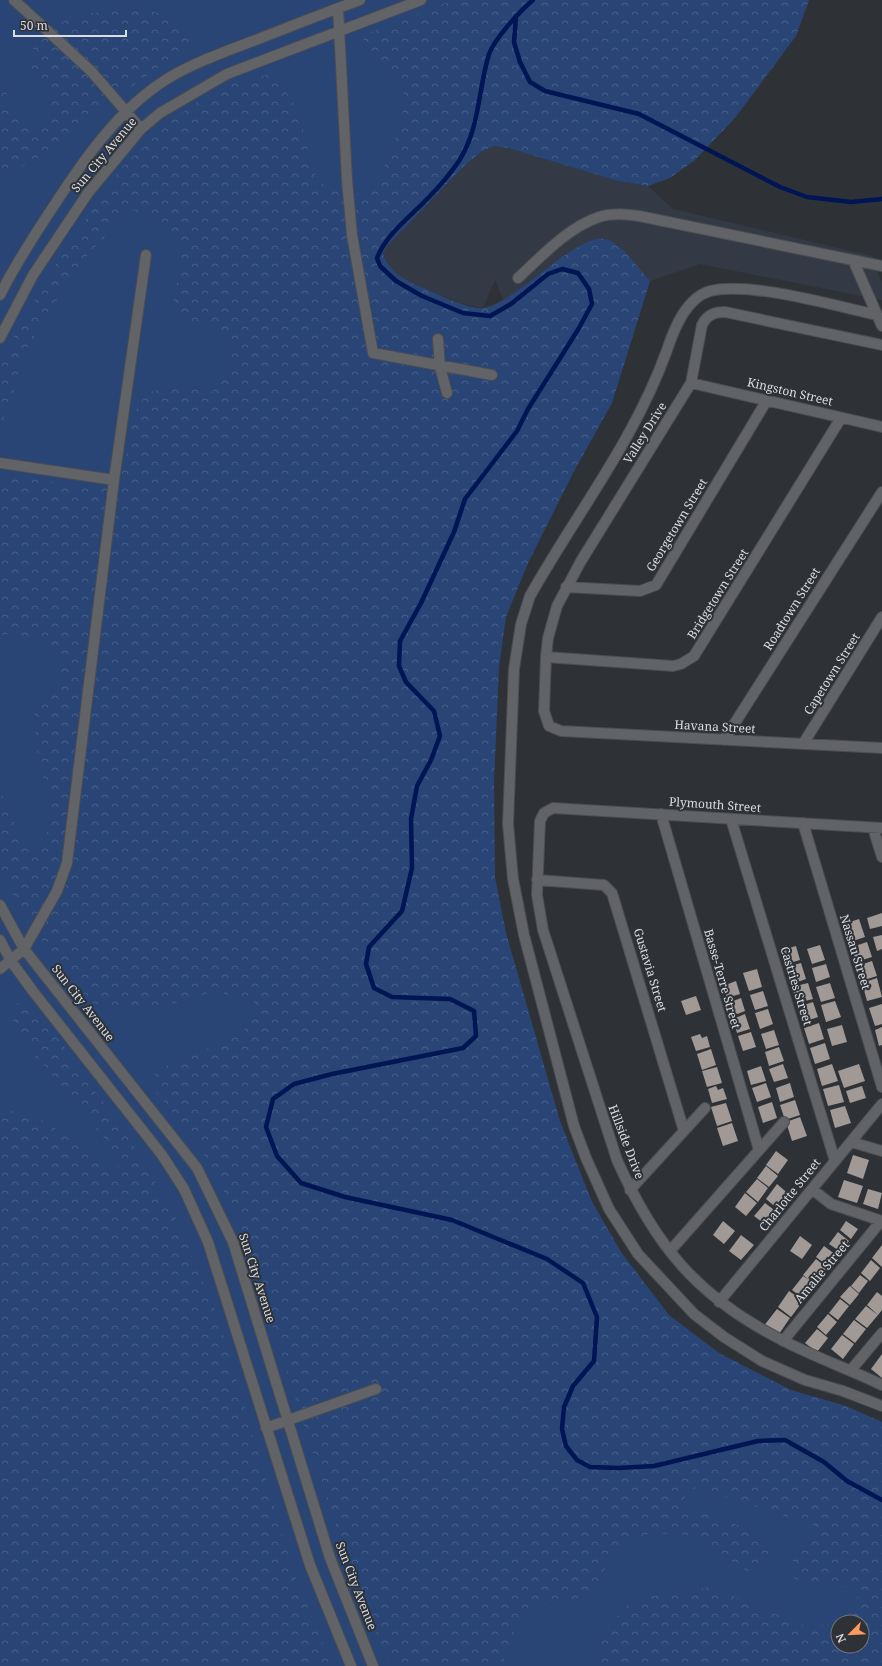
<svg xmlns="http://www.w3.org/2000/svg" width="882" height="1666" viewBox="0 0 882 1666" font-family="'Noto Serif',serif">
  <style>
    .built { fill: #343a45 }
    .grass { fill: #294576; fill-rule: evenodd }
    .forest { fill: url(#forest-crowns) }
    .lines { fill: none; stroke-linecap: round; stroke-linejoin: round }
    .stream { stroke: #001553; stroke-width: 4.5 }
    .building { fill: #a19995 }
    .minor-casing { stroke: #4a4d52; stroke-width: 12 }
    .minor { stroke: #626366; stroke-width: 10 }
    .labels { text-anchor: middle; stroke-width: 4; stroke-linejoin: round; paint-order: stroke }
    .street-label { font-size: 12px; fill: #dadce0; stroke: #2e3237 }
  </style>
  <defs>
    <pattern id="forest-crowns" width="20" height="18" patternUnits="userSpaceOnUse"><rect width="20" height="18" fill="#294576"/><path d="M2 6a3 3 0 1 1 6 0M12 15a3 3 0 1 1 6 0" fill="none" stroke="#475f89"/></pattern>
  </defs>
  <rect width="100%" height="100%" fill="#2e3237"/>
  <!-- built -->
  <path class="built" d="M494,146l14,2 110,33 30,5 25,23 199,47 10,28v16l-182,-36 -50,17 -33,-37 -43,6 -70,51 -9,-21 -12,28 -23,-5 -55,-22 -12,-10 -7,-10 -3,-7 4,-8 77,-80 17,-14z"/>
  <!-- grass -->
  <path class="grass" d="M0,0h503l-129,243 -2,390 316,839 186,43 8,151h-882zM838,1622h24v24h-24z"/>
  <!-- forest -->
  <path class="forest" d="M453,0h356l-13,36 -61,82 -40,42 -25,18 -22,8 -30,-5 -110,-33 -14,-2 -13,6 -17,14 -77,80 -4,8c7,20 25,28 43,35 13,6 44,21 58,19 33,-6 92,-74 120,-69 16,2 35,30 46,42l-38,122 -39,70 -45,90 -22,54 -7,50 -5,115 1,95 11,56 54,188 32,81 29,50 48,63 50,38 72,37 55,16 36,16v244h-281l-1,-31 31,-34 41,-9 39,-5 94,39 33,-2v22h24v-24h-17l16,-14 -6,-18 -21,-7h-29l-11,-5 -1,-21 18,-17 2,-15 -116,-37 -15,3 9,19 31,9 38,15 12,20 -23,18 -61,-37 -37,-2 -23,10 -23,26 -13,26 -33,8 -25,3 -18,19 -14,41h-112l-26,-64 -33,-91 -93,-294 -36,-66 -48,-62 -1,-13 8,-8 80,-33 13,-22v-11l-39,-11 -40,12 -47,8 -36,-8 -34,-39 -42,-62 -16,-36v-75l28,60 15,-5 7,-22v-26l-12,-37 -4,-47 27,-36 -2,-22 -25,-19 -29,-3 -5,2v-161l99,13 26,-23 8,-49 8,-14 9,-10 24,-6 38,6 17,-17 1,-30 -13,-17 -28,-6 -16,-17 7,-38 -1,-24 -19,-19 -26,-14 -13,10 -39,41 -59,93 -12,47 -11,25v-58l12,-28 45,-78 63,-93 54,-50 26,-19 32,-18 34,-7 17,13 16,23 13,58 15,21 35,5 19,-21 21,-52 2,-36 -17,-17 -17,-10 -8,-17 7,-9z
    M134,7l36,9 28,22 -102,75 -25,24 -23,16 -35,18 -13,11v-108l14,40 21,14 18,-19 -6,-19 -15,-22 2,-30 39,-22z
    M19,1001l12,4 28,34 84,121 34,60 41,98 75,253 39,95h-332v-556h9l38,12 64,50 8,-7 -12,-23 -29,-37 -61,-70 -6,-20z"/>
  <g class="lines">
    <!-- stream -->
    <path class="stream" d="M533,0c-13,11 -38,38 -44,54 -11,36 -9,74 -30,107 -9,13 -20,26 -31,37 -18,19 -41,35 -51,60l3,8 16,15 26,15 41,17 27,3 21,-12 37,-30 14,-5 16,4 11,16 3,15 -13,24 -51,81 -11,22 -52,68 -11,33 -33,71 -21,38 -1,25 7,16 28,29 6,25 -9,24 -14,26 -6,33 1,49 -10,43 -33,36 -3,17 8,24 18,9 58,2 24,12 2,25 -13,12 -131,26 -38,10 -21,15 -7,28 11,29 24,27 44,14 107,23 95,39 36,24 14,34 -3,44 -21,25 -9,21 -2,22 4,17 11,14 13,7 28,1 36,-2 104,-25 27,-1 39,22 23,19 35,19
      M516,17l-2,25 6,20 10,20 15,9 94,23 141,73 27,10 44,5 31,-3"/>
  </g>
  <!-- building -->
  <path class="building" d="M882,913v13l-12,3 -3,-11z
    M859,919l6,18 -15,5 -6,-18z
    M882,935v14l-5,2 -4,-14z
    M867,942l5,15 -16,5 -3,-11 6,-1 -1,-5z
    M820,945l5,15 -13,4 -5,-15z
    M796,946l4,14 -14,4 -4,-14z
    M872,961l5,15 -16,5 -3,-11 6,-2 -1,-4z
    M801,963l5,16 -14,5 -5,-17z
    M826,964l4,13 -14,5 -4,-14z
    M757,969l5,18 -13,4 -6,-18z
    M877,978l5,19 -15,4 -5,-18z
    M736,981l4,13 -13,4 -4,-12z
    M808,983l5,16 -16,4 -5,-16z
    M830,983l5,15 -14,4 -5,-15z
    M763,991l5,15 -13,4 -5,-15z
    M696,996l5,14 -15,5 -5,-14z
    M741,998l4,13 -13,5 -4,-13z
    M835,1001l6,16 -15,5 -5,-17z
    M813,1002l5,15 -15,5 -5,-15z
    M882,1004v20l-7,2 -6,-18z
    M768,1009l5,15 -13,5 -5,-16z
    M745,1014l5,15 -13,4 -4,-14z
    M819,1023l5,16 -15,5 -5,-16z
    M842,1025l5,17 -15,4 -5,-17z
    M882,1027v18l-3,1 -4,-16z
    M774,1030l5,15 -13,4 -5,-15z
    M751,1032l5,15 -13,4 -5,-15z
    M700,1034l2,4 5,-2 3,11 -14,4 -5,-14z
    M825,1043l5,16 -15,5 -5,-16z
    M779,1047l5,14 -15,5 -4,-14z
    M711,1049l5,16 -14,5 -5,-16z
    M783,1064l5,14 -14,4 -5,-13z
    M832,1064l6,17 -16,5 -5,-17z
    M859,1064l6,17 -21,7 -6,-17z
    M761,1066l5,15 -15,4 -4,-14z
    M717,1067l5,16 -15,4 -5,-16z
    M766,1083l5,14 -14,5 -5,-14z
    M790,1083l4,14 -14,5 -4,-14z
    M839,1085l5,17 -16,4 -5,-17z
    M716,1086l2,4 5,-2 4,11 -15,4 -4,-14z
    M862,1086l4,12 -16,5 -4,-12z
    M795,1100l5,15 -15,5 -5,-15z
    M772,1102l5,16 -14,5 -5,-16z
    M726,1103l6,18 -15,5 -6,-19z
    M845,1106l6,17 -16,5 -5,-18z
    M800,1117l7,19 -15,5 -6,-19z
    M732,1123l6,18 -15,5 -6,-18z
    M776,1151l12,9 -10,14 -12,-9z
    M853,1155l16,5 -6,19 -16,-6z
    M766,1166l12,10 -9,11 -12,-9z
    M757,1179l11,9 -10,14 -12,-10z
    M844,1180l19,6 -6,17 -19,-6z
    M777,1184l14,12 -12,14 -13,-11z
    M868,1189l14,4 -4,16 -15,-5z
    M745,1193l12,10 -11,13 -11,-9z
    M765,1203l12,9 -11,13 -12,-9z
    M723,1221l12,10 -11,13 -11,-9z
    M846,1221l12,8 -7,10 -11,-9z
    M838,1232l11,9 -8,11 -12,-8z
    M741,1235l13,10 -13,15 -12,-9z
    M800,1236l12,9 -10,14 -12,-8z
    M882,1245v22l-10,-9z
    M824,1246l12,9 -8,11 -12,-9z
    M816,1259l11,9 -23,31 -12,-9 11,-14 6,4 -6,-5z
    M871,1260l9,8 -10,13 -9,-8z
    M860,1275l8,6 -9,12 -8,-7z
    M850,1286l9,8 -9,11 -10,-8z
    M789,1291l14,10 -12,16 -13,-10z
    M877,1292l5,4v14l-4,5 -11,-10z
    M840,1299l9,7 -11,14 -9,-7z
    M866,1306l12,9 -11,13 -12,-9z
    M777,1309l13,9 -13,19 -14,-10z
    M828,1314l9,8 -11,13 -9,-8z
    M854,1320l12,9 -11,14 -12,-9z
    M817,1329l11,9 -11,14 -12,-9z
    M842,1335l12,9 -11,15 -12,-10z
    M882,1354v24l-11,-9z"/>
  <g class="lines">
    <defs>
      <path id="minor" d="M14,0l77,71 50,58
        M338,8l9,172 5,55 21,118 119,22
        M853,260l29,66
        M518,278c24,-22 49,-50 81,-61 13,-4 27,-3 40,-1l243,50
        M0,295c16,-32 35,-61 55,-91 30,-46 64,-95 112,-125 26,-16 57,-27 86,-38 36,-14 71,-28 107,-41
        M877,315c-42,-9 -127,-34 -167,-24 -24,7 -36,38 -43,59 -32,90 -91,164 -137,246l-9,28 -7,45 -6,155 5,55 11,56 50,191 12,32 23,51 29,45 56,60 30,23 38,24 43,19 38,11 39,15
        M0,338l33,-63 55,-82 53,-64 19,-16 67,-39 194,-74
        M438,339l2,28 7,26
        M882,345l-157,-33c-11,0 -18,3 -23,13l-11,58 -110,178 -24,45 -9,32 -2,19 -2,54 5,15 12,5 321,17
        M691,383l191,44
        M0,463l114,17
        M566,587l74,4 16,-6 111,-185
        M546,657l127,9 8,-2 13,-8 147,-238
        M724,740l158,-248
        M803,744l79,-127
        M661,814l98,336
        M731,819l104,342
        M803,823l79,264
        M873,828l9,29
        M882,828l-329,-20 -9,5 -4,8 -3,74 6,35 74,230c38,85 80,137 165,180 32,17 67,29 100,45
        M537,880l67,5 8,8 72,238
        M0,905l24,44 173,219 36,74 97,316 43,108
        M0,940l11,21 21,29 130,165 22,34 24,53 102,323 41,101
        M0,969l24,-20 33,-58 10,-28 47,-383 32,-225
        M851,1142l31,9
        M812,1189l19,15 51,17
        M630,1190l75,-82
        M670,1251l114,-129
        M719,1302l163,-198
        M783,1341l98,-120
        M851,1370l31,-37
        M266,1428l110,-39"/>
    </defs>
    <!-- minor casing -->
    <use href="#minor" class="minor-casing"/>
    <!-- minor -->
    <use href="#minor" class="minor"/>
  </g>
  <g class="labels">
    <!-- street labels -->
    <g class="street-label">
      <text transform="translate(104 155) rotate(-50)" y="4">Sun City Avenue</text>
      <text transform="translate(790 392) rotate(13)" y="4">Kingston Street</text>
      <text transform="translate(645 433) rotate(-58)" y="4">Valley Drive</text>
      <text transform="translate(677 525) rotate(-59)" y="4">Georgetown Street</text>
      <text transform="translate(718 594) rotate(-58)" y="4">Bridgetown Street</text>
      <text transform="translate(792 609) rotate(-58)" y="4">Roadtown Street</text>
      <text transform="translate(832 674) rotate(-58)" y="4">Capetown Street</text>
      <text transform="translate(715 727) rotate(3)" y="4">Havana Street</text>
      <text transform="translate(715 805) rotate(4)" y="4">Plymouth Street</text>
      <text transform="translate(855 952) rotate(73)" y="4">Nassau Street</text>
      <text transform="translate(650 970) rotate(73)" y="4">Gustavia Street</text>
      <text transform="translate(722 979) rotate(74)" y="4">Basse-Terre Street</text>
      <text transform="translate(796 986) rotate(73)" y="4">Castries Street</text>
      <text transform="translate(83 1003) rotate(52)" y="4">Sun City Avenue</text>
      <text transform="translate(626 1142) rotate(69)" y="4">Hillside Drive</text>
      <text transform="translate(790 1195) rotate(-51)" y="4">Charlotte Street</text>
      <text transform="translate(822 1272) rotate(-50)" y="4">Amalie Street</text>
      <text transform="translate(257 1278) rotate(72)" y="4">Sun City Avenue</text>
      <text transform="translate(356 1586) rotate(69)" y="4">Sun City Avenue</text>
    </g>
  </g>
  <!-- north arrow -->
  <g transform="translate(850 1634) rotate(246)"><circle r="19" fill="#2e3237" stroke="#73767b"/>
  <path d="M0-3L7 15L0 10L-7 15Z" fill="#ff9b5a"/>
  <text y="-6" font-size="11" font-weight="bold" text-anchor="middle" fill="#dadce0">N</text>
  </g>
  <!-- scale -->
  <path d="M14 30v6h112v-6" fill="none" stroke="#dadce0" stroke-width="2"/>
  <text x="20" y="30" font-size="12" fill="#dadce0" stroke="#2e3237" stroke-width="3" paint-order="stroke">50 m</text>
</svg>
